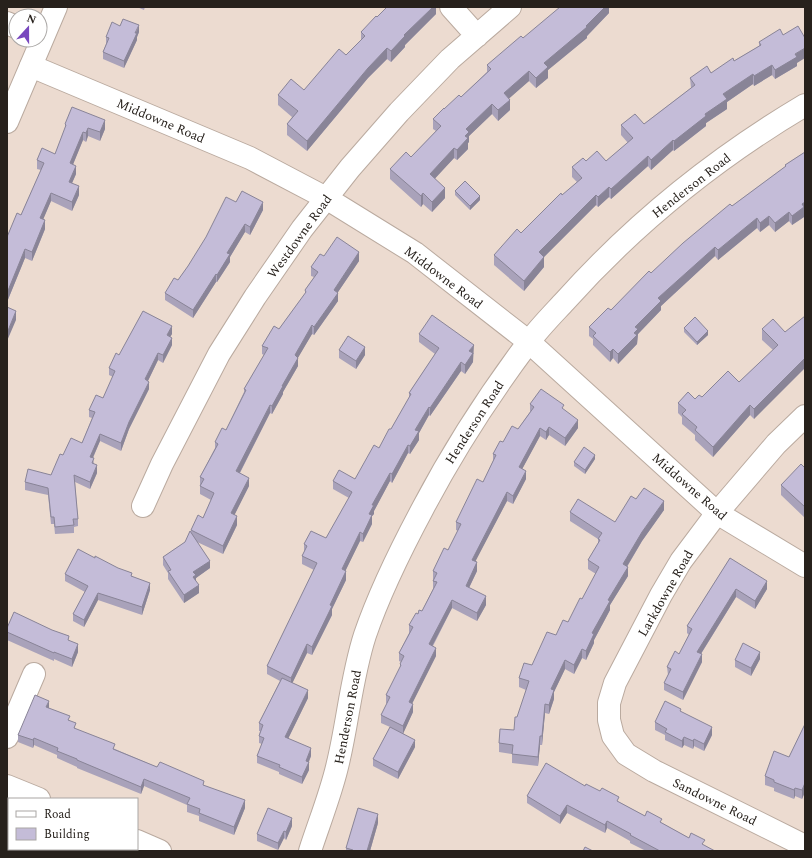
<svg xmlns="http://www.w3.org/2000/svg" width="812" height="858" viewBox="0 0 812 858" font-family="Spectral,serif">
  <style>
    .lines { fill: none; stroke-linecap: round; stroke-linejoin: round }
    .minor-casing { stroke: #baaa9f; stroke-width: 24 }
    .major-casing { stroke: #baaa9f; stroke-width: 24 }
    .minor { stroke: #fff; stroke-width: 22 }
    .major { stroke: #fff; stroke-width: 22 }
    .wall { fill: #a9a2ba }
    .shaded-wall { fill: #898497 }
    .building { fill: #c4bcd8; stroke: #898497 }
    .labels { text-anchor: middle; stroke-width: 3; stroke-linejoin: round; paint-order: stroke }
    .street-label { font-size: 13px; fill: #27211c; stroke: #fff }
  </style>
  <rect width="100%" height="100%" fill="#ecdbd0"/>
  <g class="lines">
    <defs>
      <path id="minor" d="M451,7l26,29
        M7,23l9,4
        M31,66l219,92 76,40 89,55 114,89 188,171 88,53
        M805,416l-29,28 -59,69 -36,48 -20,34 -46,88 -6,20v17l4,16 13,18 28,17 151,75
        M143,506l19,-42 57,-110 36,-57 47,-68 48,-61 49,-56 51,-53 60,-52
        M7,737l27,-63
        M7,786l32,13
        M137,841l23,10
        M310,851c9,-28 20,-55 27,-84 11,-44 14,-89 28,-132 15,-44 36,-86 58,-127 30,-57 66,-113 105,-165 11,-15 24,-28 37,-42 69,-77 151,-143 240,-196"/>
      <path id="major" d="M7,122l49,-115"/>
    </defs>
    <!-- minor casing -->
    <use href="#minor" class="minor-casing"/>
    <!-- major casing -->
    <use href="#major" class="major-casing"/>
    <!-- minor -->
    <use href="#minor" class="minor"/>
    <!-- major -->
    <use href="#major" class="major"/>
  </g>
  <!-- wall -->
  <path class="wall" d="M137,7h8l-1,3z
    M436,7v7l-31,31v2l-14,15 -4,-3 -19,19 -61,73 -20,-16v-11l5,-7 -14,-12v-10l26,-5 42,-35 15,-15v-8l16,-15z
    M609,7v6l-22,23v2l-39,32v8l-12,10 -7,-7 -20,17 1,12 -12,11 -6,-7 -23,22v6l-1,1v6l-11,11 -3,-2 -19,20 10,20 -13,14 -9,-8 -2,3 -31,-28v-10l21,-12 25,-26 -3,-2v-10l11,-10 17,-12 26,-25v-7l36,-27z
    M120,26l19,6 -2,5v3l-13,28 -21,-9v-7l3,-8v-7z
    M759,42l38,21v3l-22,13 -3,-4 -18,11 -1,-2 -26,18v7l-21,14v3l-32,25 -1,-1 -22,20 -3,-4 -37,33 -2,-2 -11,10 -2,-2 -52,52v10l-20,24 -30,-26v-10l27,-22 56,-51 -5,-5v-10l14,-6h20l22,-18 -7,-8v-10l23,-1 47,-36 -1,-10 21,-5 23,-12 25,-15z
    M65,124l40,5 -5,12 -12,-5 -2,6 -3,-2 -10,24 3,10 -4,9 7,12 -7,16 -21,-10 -8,18 2,10 -13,32 -7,-3 -18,44v-65l14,-22 20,-45 -4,-1v-9l18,-6 10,-24z
    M805,152v59l-1,1v5l-12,8 -3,-4 -14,11 -6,-7 -9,7 -3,-4 -39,32 -3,-4 -54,50v4l-23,24 -1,10 -19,20 -5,-6 -3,4 -17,-17v-6l-4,-3v-9l22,-17 40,-37 81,-67 53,-39v-2z
    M455,191l25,9 -10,10 -15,-15z
    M236,202l27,8 -13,25 -5,-3 -15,25v5l-13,20h-1l-23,36 -28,-18v-7l13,-13z
    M324,256l35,5 -21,31v9l-24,34 -2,-1 -14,23v9l-15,26v2l-11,20 -2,-1 -30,60 9,13 -15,29 3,10 -14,29 -26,-12 13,26 -14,10v3l3,12 -15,10 -16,-24v-6l-5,-8v-8l22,-15 6,-12 12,-12 8,-18 -11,-6v-17l15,-29v-6l11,-12 18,-38v-3l20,-34 -2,-1v-8l17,-17 26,-35v-4l9,-13 -3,-1v-9z
    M684,328l24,7 -11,10 -13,-13z
    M762,329l23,3 -31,87 -4,-4 -37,42 -18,-17v-5l-13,-11v-7l-4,-4v-10l24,-6 37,-15 34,-32 -11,-10z
    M172,334l-2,3 2,8 -9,18 -5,-3 -10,21 1,8 -20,40 -8,22 -21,-10 -7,17 1,6 3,9 -7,16 -15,-7 3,37v7l-4,1v6l-19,1 -1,-10h-3l-3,-29 -23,-5v-8l26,-7 12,-20 19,-12 10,-25 -3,-1v-7l14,-12 10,-21 -4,-2v-7l10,-13z
    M419,334l55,19 -1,1v8l-8,12 -4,-3 -31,45 -1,-1 -10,18v7l-9,14 -2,-1 -16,30 -2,-2 -16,30v3l-2,2v8l-9,18 -3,-1 -15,30 1,9 -14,29v6l-20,40 -5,-2 -15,30 16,15 -20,41 23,17 -2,6v8l-7,14 -23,-10v-2l-22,-9v-7l5,-12 -3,-1v-7l1,-5h-1v-8l21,-42 -13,-7v-8l47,-96 -12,-6v-8l2,-4v-8l22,-6 23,-40 -16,-9v-8l22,-2 24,-31 12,-19 18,-31v-5l26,-39 -16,-12z
    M339,350l26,5 -9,14 -17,-11z
    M530,404l34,6 14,18 -13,18 -16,-11 -3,5 -6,-4 -18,33 4,10 -13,25 -6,-3 -32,60 2,10 -8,17 17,17 -9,16 -25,-13 -19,38 3,10 -24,47 1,9 -10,21 12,14 -17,32 -25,-13v-7l17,-32 -9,-4v-8l6,-11 -1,-1v-8l14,-26v-5l1,-2 -2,-1v-8l10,-20v-8l9,-11 4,-3 11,-22v-18l15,-21 10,-19 -2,-1v-8l27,-40 10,-21v-7l10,-12 15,-13 12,-17z
    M595,459l-10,15 -11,-8v-4z
    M805,466v52l-24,-23v-10z
    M636,499l28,11 -22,31 -15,26 1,9 -18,29v5l-16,30v3l-8,17 -4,-2 -8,16 -9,-5 -11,23v7l-5,15 -4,-1 -3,32h-2l-2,21 -26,-3v-9l-13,-2v-9l15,-13 12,-40 -7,-3v-9l13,-13 24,-30 12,-13 14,-23 14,-25 -8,-5v-9l10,-16v-5l-28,-18v-9l45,10z
    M730,558l37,31 -12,20 -19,-12 -35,57 1,8 -19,38 -19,-10v-7l4,-8 -1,-8 12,-13 10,-19 -2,-2v-7z
    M65,574l67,2 18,14 -8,25 -44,-15 -14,27 -11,-6v-7l12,-22 -20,-11z
    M7,632l62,9 9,11 -6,15 -18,-8v2l-47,-21z
    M760,659l-9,17 -16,-9v-7z
    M49,708l21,13 6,8 39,20 42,18 47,19 41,22 -11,27 -35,-14v-5l-12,-4v-7l-43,-19 -3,8 -64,-26v-1l-20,-9v-3l-23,-10 -1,3 -15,-6v-7z
    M681,712l31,23 -8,16 -10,-5 -1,3 -9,-4 -2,3 -17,-8v-5l-10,-5v-8z
    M805,724v68l-3,7 -7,-3 -1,3 -20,-8v-3l-9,-3v-9l24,-19z
    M585,786l34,16 26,14 17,7 27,15 26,13h-69l-16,-8v-2l-23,-13 -2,5 -38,-20 -7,11 -33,-21v-7z
    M378,823l-8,28h-24v-3z
    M292,826l-6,14 -2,-2 -6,12 -21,-9v-7z"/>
  <!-- shaded-wall -->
  <path class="shaded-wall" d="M433,7h3v7l-31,31v2l-14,15v-11l13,-16z
    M605,7h4v6l-22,23v2l-39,32v8l-12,10v-10l8,-15 42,-37z
    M139,25v7l-2,5v3l-13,28v-7z
    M387,48v11l-19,19 -61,73v-10l61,-73z
    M805,48v10l-8,5v3l-22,13v-9l20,-16z
    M772,65v10l-18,11v-10z
    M529,71v10l-25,22v-10z
    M753,74v10l-26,18v7l-21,14v3l-32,25v-10l31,-27 18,-20z
    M510,100v10l-12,11v-11z
    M492,104v10l-23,22v6l-1,1v6l-11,11v-10l9,-21z
    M105,120v9l-5,12v-9z
    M88,128v8l-2,6v-9z
    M83,132v8l-13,32v-9z
    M673,140v10l-22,20v-10z
    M454,148v10l-24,26v-10z
    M648,156v10l-37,33v-10z
    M76,166v8l-7,16v-8z
    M79,186v9l-7,16v-9z
    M609,187v10l-11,10v-10z
    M445,188v10l-13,14v-10z
    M51,193v8l-11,26v-9z
    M423,193v11l-2,3v-11z
    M596,195v10l-57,57v-10z
    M480,196v4l-10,10v-4z
    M263,202v8l-13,25v-8z
    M805,202l-1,15 -12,8v-9l10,-12z
    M789,212v9l-14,11v-9z
    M769,216v9l-9,7v-9z
    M757,218v10l-39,32v-10z
    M45,220v9l-13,32v-9z
    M245,224v8l-15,25v5l-13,20v-7l10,-22z
    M715,247v9l-54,50v4l-23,24 -1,10 -19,20v-10l17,-27 23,-29z
    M25,249v9l-18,44v-9z
    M359,252v9l-25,37v-8z
    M544,257v10l-20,24v-10z
    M216,274v8l-23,36v-8z
    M338,293v8l-24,34v-8z
    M16,311v9l-9,21v-8z
    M312,325v9l-17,29v-8z
    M172,326v8l-5,8v-7z
    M708,331v4l-11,10v-3z
    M172,338v7l-9,18v-8z
    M474,345l-1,17 -8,12v-9l4,-14z
    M365,347v8l-9,14v-8z
    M613,349v9l-3,4v-10z
    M158,353v7l-13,27v-8z
    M298,358v8l-15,26v2l-11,20v-8l10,-20z
    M805,358v10l-51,51v-10z
    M461,362v9l-31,45v-8z
    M149,382v7l-20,40 -8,22v-8l8,-21z
    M270,405v8l-34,67v-9z
    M750,405v10l-37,42v-10z
    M429,407v8l-10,18v7l-9,14v-8l5,-16z
    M578,420v8l-13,18v-8z
    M549,427v8l-3,5v-8z
    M540,428v8l-21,39v-8z
    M100,434v7l-10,23v-7z
    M408,445v8l-16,30v-9z
    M595,455v4l-10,15v-4z
    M97,465v8l-7,16v-7z
    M526,471v8l-13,25v-8z
    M390,473v8l-16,30v3l-2,2v8l-9,18v-8l9,-29z
    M249,478v8l-18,36v-9z
    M507,492v9l-35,67v-8z
    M664,501v9l-22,31 -19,32v-9l19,-32z
    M237,516v9l-14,29v-8z
    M360,532v9l-18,37v-9z
    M210,561v7l-14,10v5l-3,2v-13z
    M477,562v9l-11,23v-8z
    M628,567v9l-18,29v5l-16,30v3l-8,17v-9l6,-18 16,-33z
    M346,571v9l-14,29v6l-20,40v-8l18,-42z
    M767,581v8l-12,20v-8z
    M150,583v7l-8,25v-8z
    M199,585v8l-15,10v-8z
    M736,589v8l-39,63v-8z
    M98,593v7l-14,27v-7z
    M486,596v9l-9,16v-8z
    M452,600v8l-23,44v-8z
    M78,644v8l-6,15v-8z
    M307,644v9l-16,33v-8z
    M436,648v8l-27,54v-8z
    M582,649v9l-8,16v-9z
    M760,652v7l-9,17v-8z
    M702,654v8l-19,38v-8z
    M565,660v9l-11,23v7l-5,15v-9l2,-16z
    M308,690v8l-23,47v-8z
    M49,701v8l-3,-2z
    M413,704v8l-10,22v-8z
    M545,704v9l-3,32v-9z
    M712,727v8l-8,16v-7z
    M540,736v9l-2,21v-9z
    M684,737v8l-2,3v-7z
    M34,738v7l-1,3v-8z
    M694,739v7l-1,3v-8z
    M415,740v7l-17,32v-7z
    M311,748v8l-5,12v-7z
    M309,762v8l-7,14v-7z
    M144,779v7l-3,8v-7z
    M805,783v9l-3,7v-9z
    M795,788v8l-1,3v-9z
    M245,800v8l-11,27v-8z
    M567,805v8l-7,11v-8z
    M378,814v9l-8,28h-3z
    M292,818v8l-6,14v-8z
    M607,821v7l-2,5v-8z
    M284,831v7l-6,12v-7z"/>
  <!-- building -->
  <path class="building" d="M387,7h46l-29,28 1,1 -14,15 -4,-3 -19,20 -61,73 -20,-17 11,-13 -20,-16 13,-16 13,11 35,-41 7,6 19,-19 -4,-4 15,-16 1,1z
    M560,7h45l-19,19 1,1 -43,36 4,4 -12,11 -7,-7 -25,22 6,7 -12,10 -6,-6 -26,25 3,3 -4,4 3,2 -11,12 -3,-2 -24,26 15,14 -13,14 -9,-9 -2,3 -31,-27 16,-17 5,5 30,-31 -8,-7 11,-11v1l15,-14 2,2 30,-28 -4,-4 34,-29 2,2z
    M123,19l16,6 -4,8h2l-13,28 -21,-9 6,-14 -3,-1 6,-15 8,4z
    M798,26l7,12v10l-10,6 2,3 -22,13 -3,-5 -18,11 -1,-2 -30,20 4,5 -22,15 1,2 -32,25 -1,-1 -22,20 -3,-4 -37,33 -2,-2 -11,10 -2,-2 -57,57 5,5 -20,24 -30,-26 23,-26 4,4 40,-40 1,2 20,-17 -10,-11 11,-9 3,3 11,-10 9,10 27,-23 -12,-13 14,-11 9,10 51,-39 -5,-7 17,-12 4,7 22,-15 1,3 27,-16 -2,-3 21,-13 3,6z
    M72,107l33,13 -5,12 -12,-4 -2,5 -3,-1 -13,31 6,3 -7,16 10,4 -7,16 -21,-9 -11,25 5,2 -13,32 -7,-3 -18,44v-56l10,-24 4,2 23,-52 -7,-3 5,-12 13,6 11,-29 -1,-1z
    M805,152v50l-3,2 2,3 -12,9 -3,-4 -14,11 -6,-7 -9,7 -3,-5 -39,32 -3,-3 -57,51 3,3 -26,26 3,2 -4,4 3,2 -19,19 -5,-5 -3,3 -17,-16 3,-3 -7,-6 19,-19 3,2 38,-39 2,2 32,-30 47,-39 2,2 54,-40 -1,-1z
    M465,181l15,15 -10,10 -15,-15z
    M242,191l21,11 -13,25 -5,-3 -18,29 3,1 -13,21 -1,-1 -23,36 -28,-17 9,-15 4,2 10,-14 18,-29 20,-40 10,5z
    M337,237l22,15 -25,38 4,3 -24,34 -2,-2 -17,30 3,3 -16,28h1l-11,20 -2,-1 -34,66 13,7 -18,35 6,3 -14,30 -32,-16 7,-15 5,3 11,-25 -14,-7 4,-7 -4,-2 18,-33 -3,-2 7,-14 4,2 20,-40 -2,-1 24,-41 -6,-2 12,-20 5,3 27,-37 -1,-2 13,-18 -7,-5 9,-13 4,2z
    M7,307l9,4 -9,22z
    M143,311l29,15 -5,9 5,3 -9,17 -5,-2 -13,26 4,3 -20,40 -8,21 -21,-9 -10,23 4,1 -2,5 5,2 -7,17 -16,-7 4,44h-5l1,6 -19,2 -1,-10h-3l-3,-29 -23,-6 3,-13 23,6 9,-21 3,1 8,-17 11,5 13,-31 -6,-2 7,-15 7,3 12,-27 -6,-3 7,-15 3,2z
    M432,315l42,30 -5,6 4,2 -8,12 -4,-3 -31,46 -1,-1 -14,23 4,1 -9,15 -2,-1 -16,29 -2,-1 -18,32h2l-5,9 3,1 -9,19 -3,-2 -18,37 4,2 -16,34 2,1 -20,41 -5,-3 -16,34 -24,-12 50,-103 -15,-7 5,-10 -3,-2 7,-13 15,7 26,-46 -19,-11 6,-11 16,9 19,-34 5,3 10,-19h2l20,-35 -2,-1 30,-45 -20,-14z
    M805,316v42l-51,51 -4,-4 -37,42 -18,-17 2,-3 -15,-13 4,-4 -8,-7 10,-11 7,7 4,-4 3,2 26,-26 11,11 39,-37 -16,-16 11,-10 12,13z
    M695,317l13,14 -11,11 -13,-14z
    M348,336l17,11 -9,14 -17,-11z
    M541,389l23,16 -2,3 16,12 -13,18 -16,-11 -3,5 -6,-4 -21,39 7,4 -13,25 -6,-4 -35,68 5,2 -11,24 20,10 -9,17 -25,-13 -23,44 7,4 -27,54 4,2 -10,22 -22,-11 9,-18 -4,-2 15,-30 -1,-1 4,-8 -5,-3 14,-26 -4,-2 7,-12 2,1 1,-4 3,1 15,-29 -4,-1 4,-8 -4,-2 11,-23 4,2 13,-26 -5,-2 21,-43 6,3 13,-27 -3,-1 7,-13 3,1 9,-16 6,3 16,-22 -4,-3z
    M584,447l11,8 -10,15 -11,-8z
    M801,464l3,3 1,-1v41l-24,-22z
    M644,488l20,13 -22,31 -19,32 5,3 -20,33 2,1 -18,32 2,1 -8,17 -4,-2 -8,16 -9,-5 -14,29 3,1 -5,15 -4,-1 -3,32h-2l-2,21 -26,-3 1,-9 -14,-2 1,-14 14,1 1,-13h2l12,-36 -10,-3 5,-15 8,2 15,-33 9,3 7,-15 5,2 12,-24 2,1 17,-32 -11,-7 12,-20 -2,-1 4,-6 -32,-21 8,-13 37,23 16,-26 5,3z
    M190,531l20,30 -17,11 3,3 -3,2 6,8 -15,10 -16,-24 3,-1 -8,-13 22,-15z
    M78,549l17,9v-2l23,12 14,5 -1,3 19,7 -8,24 -44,-14 -14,27 -11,-6 15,-28 -23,-12z
    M730,558l37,23 -12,20 -19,-12 -39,63 5,2 -19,38 -19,-9 7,-14 -4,-2 8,-16 4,3 13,-25 -5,-3z
    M14,612l38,18 17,6 -1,4 10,4 -6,15 -18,-7v1l-47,-21v-4z
    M743,643l17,9 -9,16 -16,-8z
    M282,678l26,12 -23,47 26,11 -5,13 3,1 -7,15 -23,-10 1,-2 -23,-9 7,-18 -5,-2 4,-11 -4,-2z
    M35,695l14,6 -3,6 24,9 -2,4 8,3 -2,5 41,16 -2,5 44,18 3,-5 44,19 -1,4 42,15 -11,27 -35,-14 1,-4 -13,-5 3,-6 -46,-19 -3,8 -64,-27v-1l-20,-8 1,-3 -24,-10 -1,2 -15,-5z
    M665,701l16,8 -1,2 32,16 -8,17 -10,-5 -1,2 -9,-4 -2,4 -17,-9 2,-3 -12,-7z
    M805,724v59l-3,7 -7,-2 -1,2 -20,-8v-2l-9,-4 9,-25 15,6z
    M390,727l25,13 -17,32 -25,-13z
    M546,763l39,23 1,-2 14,7 2,-3 17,9 -2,4 28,15 2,-5 15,8 -2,3 29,16 2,-5 14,7 -3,4 13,7h-55l-30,-16 1,-1 -24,-13 -2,4 -38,-20 -7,11 -33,-20z
    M268,808l24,10 -6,14 -2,-1 -6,12 -21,-9z
    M358,808l20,6 -11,37h-14v-1l-7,-2z
    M7,830l2,1v18h44l4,2h-50z
    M585,847l8,4h-10z"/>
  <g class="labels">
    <!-- street labels -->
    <g class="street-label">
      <text transform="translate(161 120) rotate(23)" y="5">Middowne Road</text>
      <text transform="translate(691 185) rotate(-38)" y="5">Henderson Road</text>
      <text transform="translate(299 236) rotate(-54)" y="5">Westdowne Road</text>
      <text transform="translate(444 277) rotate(37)" y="5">Middowne Road</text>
      <text transform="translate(474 422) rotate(-57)" y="5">Henderson Road</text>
      <text transform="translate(690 486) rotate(41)" y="5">Middowne Road</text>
      <text transform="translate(665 593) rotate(-60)" y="5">Larkdowne Road</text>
      <text transform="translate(347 717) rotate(-79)" y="5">Henderson Road</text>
      <text transform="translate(715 801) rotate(26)" y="5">Sandowne Road</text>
    </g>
  </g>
  <!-- border -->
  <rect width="812" height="858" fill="none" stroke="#27211c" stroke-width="16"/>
  <!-- legend -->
  <rect x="8" y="798" width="130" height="52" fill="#ffffff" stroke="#a9a6a4"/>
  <rect x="16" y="811" width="20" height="6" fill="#ffffff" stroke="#a9a6a4"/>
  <text x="44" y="818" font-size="12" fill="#27211c">Road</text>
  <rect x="16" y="828" width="20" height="12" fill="#c4bcd8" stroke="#a9a6a4"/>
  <text x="44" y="838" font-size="12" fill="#27211c">Building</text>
  <!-- north arrow -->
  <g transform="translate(28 28) rotate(21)"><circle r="19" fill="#ffffff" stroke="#a9a6a4"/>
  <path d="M0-3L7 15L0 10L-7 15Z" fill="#7847be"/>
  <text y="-6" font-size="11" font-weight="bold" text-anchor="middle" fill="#27211c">N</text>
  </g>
</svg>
